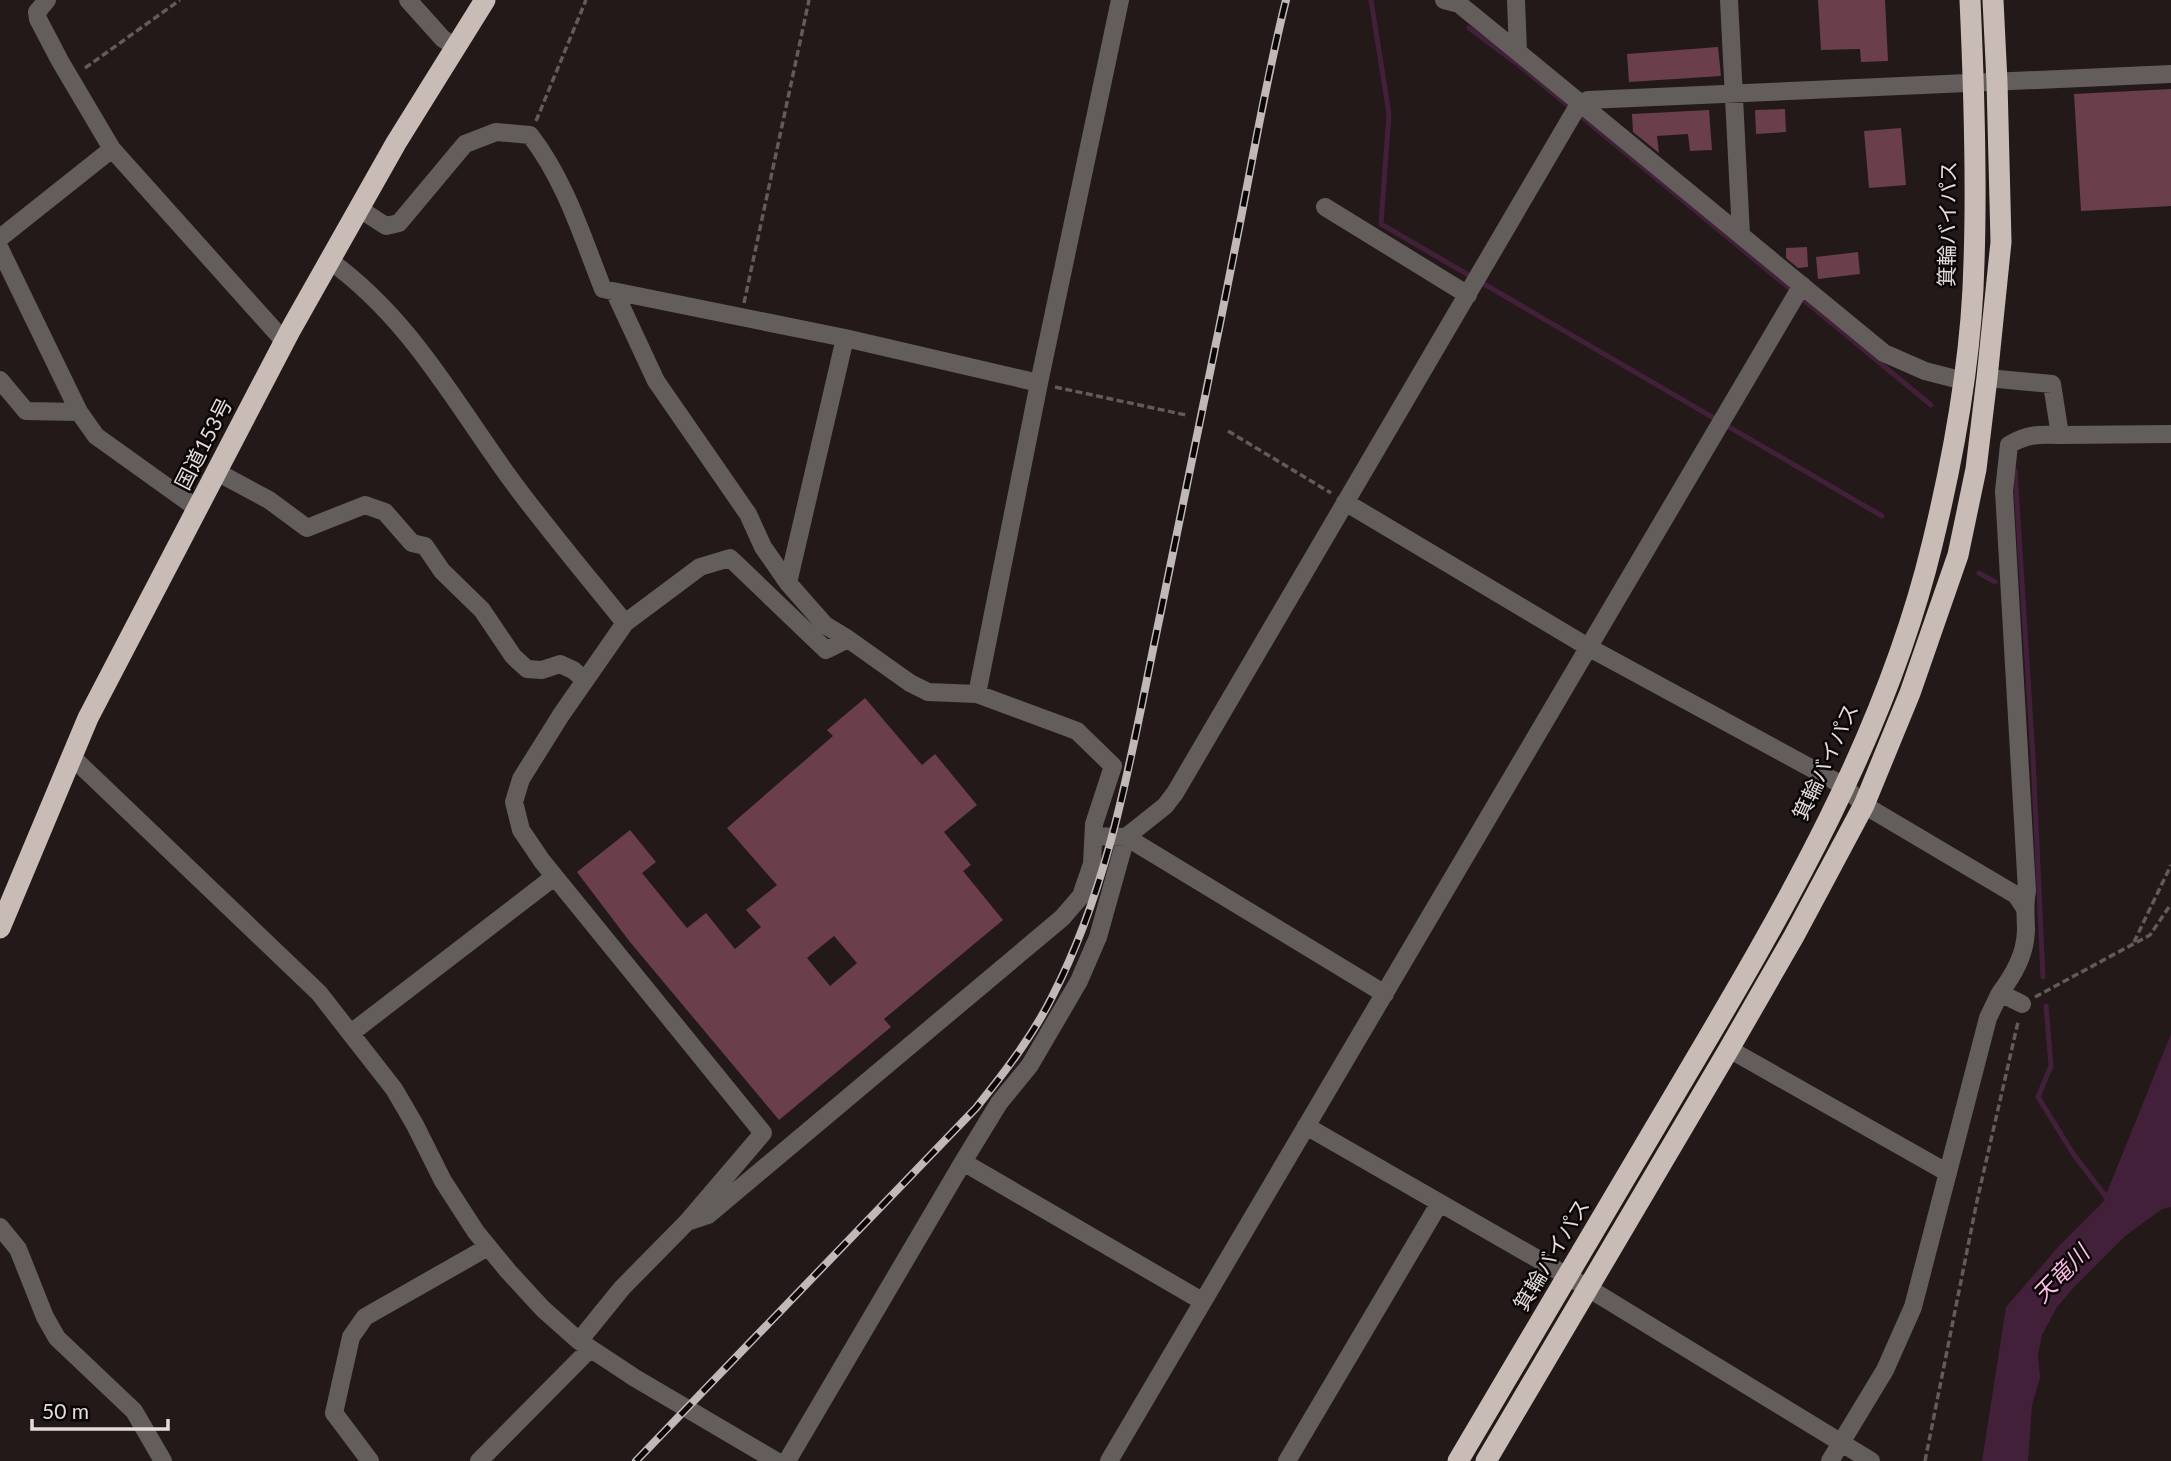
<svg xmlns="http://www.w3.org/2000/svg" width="2171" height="1461" viewBox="0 0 2171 1461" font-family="Lato,'Noto Sans JP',sans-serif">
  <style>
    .water { fill: #432039 }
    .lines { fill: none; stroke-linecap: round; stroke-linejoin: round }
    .stream { stroke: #432039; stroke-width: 5 }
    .building { fill: #6b3e4b; fill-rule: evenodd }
    .path { stroke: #635a59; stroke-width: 3.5; stroke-dasharray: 7 3.5; stroke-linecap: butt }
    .minor { stroke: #635e5c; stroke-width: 18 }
    .highway { stroke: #c9bcb6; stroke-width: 21 }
    .rail-casing { stroke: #c1b9b8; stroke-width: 8 }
    .rail { stroke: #090605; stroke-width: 5; stroke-dasharray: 16; stroke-linecap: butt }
    .labels { text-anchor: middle; stroke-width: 5; stroke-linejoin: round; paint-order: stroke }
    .street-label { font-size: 21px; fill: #e3dcdb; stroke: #090605 }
    .water-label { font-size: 23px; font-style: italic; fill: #fdbae7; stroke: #090605 }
  </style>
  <rect width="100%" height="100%" fill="#231918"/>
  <!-- water -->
  <path class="water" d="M2171,1034v173l-9,2 -38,28 -48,48 -19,22 -15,28 -4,20 2,23 -8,27 -4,56h-46l24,-154 53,-61 44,-44z"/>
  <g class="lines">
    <!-- stream -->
    <path class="stream" d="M1371,0l18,114 -8,110 501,292
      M1469,28l51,38 411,339
      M2015,471l18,286 10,220
      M1979,573l16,9
      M2046,1006l5,60 -13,31 36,58 36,47"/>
  </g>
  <!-- building -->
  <path class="building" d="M1818,0h67l3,61 -27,1 -1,-13 -39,1z
    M1718,47l3,29 -92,6 -2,-28z
    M2171,89v117l-90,5 -7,-117z
    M1785,109l1,23 -30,2 -1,-24z
    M1709,110l3,40 -22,1 -2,-17 -31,2 2,17 -26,-21 -1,-18z
    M1901,128l5,57 -37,3 -5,-57z
    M1807,247l1,20 -10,1 -12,-10v-10z
    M1858,252l2,22 -42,5 -2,-22z
    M865,698l57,67 13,-11 42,51 -33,27 27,33 -8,6 40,49 -119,99 7,8 -112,93 -149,-178 -53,-70 53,-42 26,32 -14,11 45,55 19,-15 29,36 26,-22 -15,-17 31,-25 -50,-57 106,-92 -6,-6zM834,936l23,27 -27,23 -23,-28z"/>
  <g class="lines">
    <!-- path -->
    <path class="path" d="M85,68l95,-68
      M536,121l50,-121
      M744,303l65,-303
      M1055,387l131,28
      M1228,431l103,62
      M2134,942l37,-77
      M2035,997l115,-62 21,-31
      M1925,1461l52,-260 41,-179"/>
    <!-- minor -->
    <path class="minor" d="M47,0l-10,12 1,7 22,42 52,88 172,192
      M408,0l35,39 12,7
      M1444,0l15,4 59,48 366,301 41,18 39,10
      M1516,0l2,52
      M1729,0l12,235
      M1325,207l143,88
      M358,208l28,18 13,-3 66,-79 31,-12 34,3c35,45 52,101 73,154l242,49 194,45
      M0,238l112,-89
      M0,249l79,163 17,24 102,73
      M329,260c84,61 126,144 186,225 35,47 73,92 110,138
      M615,293l41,88 92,133 15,33 25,36
      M845,338l-57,245 37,42 23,14
      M1987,378l65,6 8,51c-20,-1 -33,-1 -51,10l-5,46 23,400c-3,14 -1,25 -1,40 -1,24 -12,43 -26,62l22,11
      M0,380l26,31 53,1
      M2060,435l111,-1
      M217,472l52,28 38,28 58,-23 20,7 27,31 13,3 17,25 40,39 31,46 14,13 15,1 18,-6 13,6 12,10
      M1345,502l243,145 256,139 20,19 152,90 8,12
      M71,756l248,237 75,96 21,36 28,56 33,51 32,39 35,38 36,32 56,37 141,83
      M1094,836l32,1 259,157
      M351,1033l203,-156
      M1729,1049l219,124
      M1306,1126l282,162 283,173
      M963,1162l239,139
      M687,1222l21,-7 354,-297 19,-22 11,-32 2,-40 19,-58 -36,-35 -100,-37 62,-311 81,-383
      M0,1227l18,22 27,68 12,21 77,73 29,50
      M579,1341l43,-53 65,-66 76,-89 -221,-272 -21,-31 -7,-28 7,-23 40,-64 64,-92 75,-56 30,-9 96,92 22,-11 62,44 18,9 49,2
      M370,1461l-36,-48 17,-76 14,-20 123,-70
      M479,1461l111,-112
      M787,1461l176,-299 36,-59 31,-38 49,-84 19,-44 28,-100 39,-31 10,-13 404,-689 9,-4 583,-26
      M1109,1461l693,-1176
      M1287,1461l152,-257
      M1830,1461l55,-91 28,-63 75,-289 12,-25"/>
    <!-- highway -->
    <path class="highway" d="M0,928l88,-210 203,-389 105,-186 89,-143
      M1458,1461c76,-128 152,-256 227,-384 99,-167 201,-341 247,-532 22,-90 40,-190 42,-283 3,-87 0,-175 -4,-262
      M1486,1461l243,-412 65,-113 70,-131 46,-112 48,-138 18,-86 11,-91 14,-136 -4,-160 -4,-82"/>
    <defs>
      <path id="rail" d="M636,1461l340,-353c28,-35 56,-71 76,-111 62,-120 81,-255 109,-386 26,-127 53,-255 78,-383 15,-76 28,-152 47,-228"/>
    </defs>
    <!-- rail casing -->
    <use href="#rail" class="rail-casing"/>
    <!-- rail -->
    <use href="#rail" class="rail"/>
  </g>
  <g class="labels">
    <!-- street labels -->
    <g class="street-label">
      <text transform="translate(1948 224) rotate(-89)" y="7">箕輪バイパス</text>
      <text transform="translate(204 444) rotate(-63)" y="7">国道153号</text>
      <text transform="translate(1826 762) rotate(-65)" y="7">箕輪バイパス</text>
      <text transform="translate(1552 1255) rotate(-59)" y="7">箕輪バイパス</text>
    </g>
    <!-- water labels -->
    <g class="water-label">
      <text transform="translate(2061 1274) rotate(-46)" y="8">天竜川</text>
    </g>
  </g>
  <!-- scale -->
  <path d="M32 1419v10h136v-10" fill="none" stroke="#e3dcdb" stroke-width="3.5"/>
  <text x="42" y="1419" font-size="21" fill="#e3dcdb" stroke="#090605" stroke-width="5" paint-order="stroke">50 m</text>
</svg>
